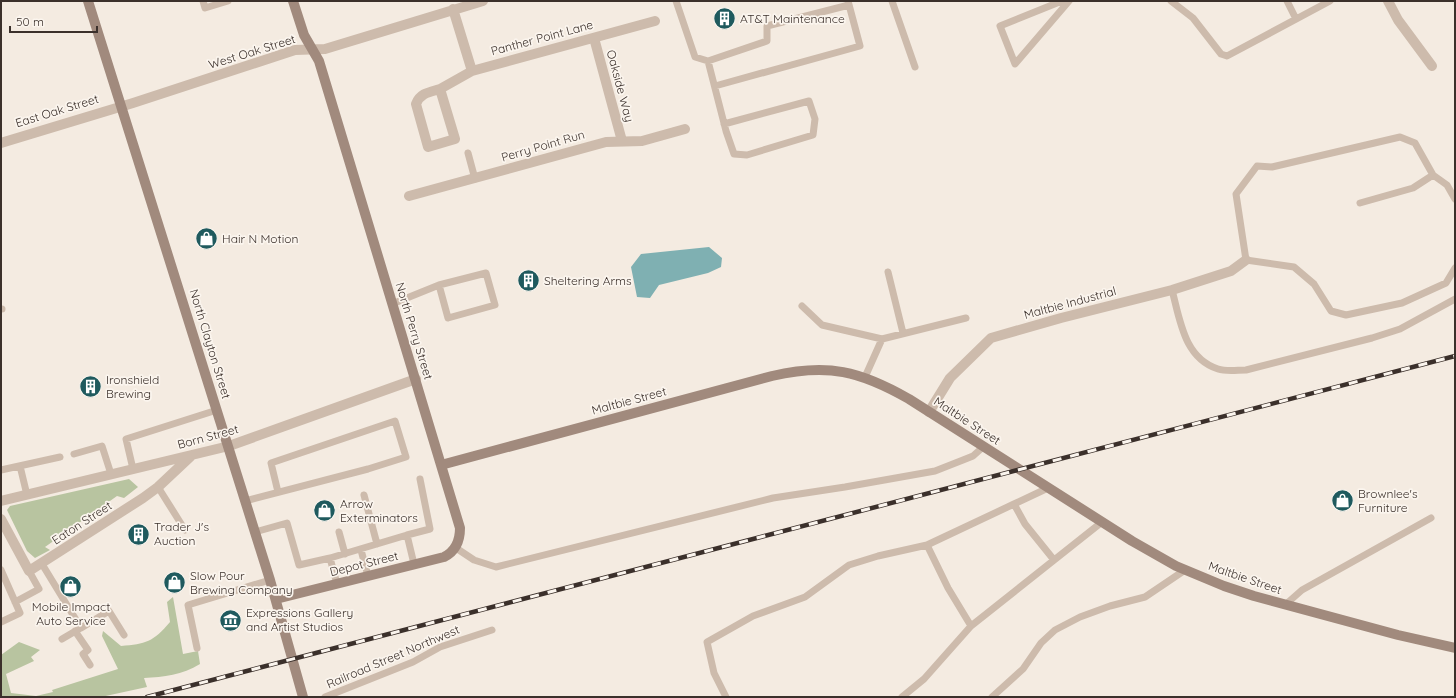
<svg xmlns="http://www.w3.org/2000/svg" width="1456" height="698" viewBox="0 0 1456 698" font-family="Quicksand,sans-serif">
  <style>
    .green { fill: #b8c4a0 }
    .water { fill: #7fb0b2 }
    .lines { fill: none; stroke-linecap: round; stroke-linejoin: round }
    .lane { stroke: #cdbbac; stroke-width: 7 }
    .street { stroke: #cdbbac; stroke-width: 10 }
    .secondary { stroke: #a18a7d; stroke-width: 10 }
    .rail-casing { stroke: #3b302b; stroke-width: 4.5 }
    .rail { stroke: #fbf5ee; stroke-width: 3; stroke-dasharray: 9; stroke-linecap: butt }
    .labels { text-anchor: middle; stroke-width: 3.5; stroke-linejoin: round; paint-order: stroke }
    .poi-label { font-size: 12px; fill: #3b302b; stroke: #fbf5ee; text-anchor: start }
    .street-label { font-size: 12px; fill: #3b302b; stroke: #fbf5ee }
  </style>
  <rect width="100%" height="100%" fill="#f4ebe1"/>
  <!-- green -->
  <path class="green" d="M129,479l9,8 -14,11 -7,-2 -72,51 5,3 -15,8 -8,-7 -20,-41 3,-4z
    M173,597l10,57 15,-3 2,13c-18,11 -36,13 -56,14l3,9 -46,10h-100v-42l18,-13 21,8 -9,7 3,4 -28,13 5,19 25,3 17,-4 -1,-2 66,-21 -16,-33 1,-5 18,15c25,-2 32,-4 49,-24l-3,-20z"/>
  <!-- water -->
  <path class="water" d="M709,247l13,11 -1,9 -13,6 -49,12 -9,13 -13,-1 -6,-30 10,-13z"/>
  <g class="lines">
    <!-- lane -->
    <path class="lane" d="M203,1l2,7 23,-7
      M676,1l19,56 13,4 59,-20v-15l82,-21
      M892,1l23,66
      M1062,1l-62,25 15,38 54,-63
      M1171,1l22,17 28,36 6,2 103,-55
      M1287,1l9,18
      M708,61l18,70 8,23 13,1 66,-20 2,-16 -6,-18 -85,23
      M715,86l145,-40 -12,-45
      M468,153l7,26
      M1433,175l14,10 8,14
      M1360,203l53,-15 20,-13 -18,-32 -15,-6 -128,30 -15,-1 -21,28 10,66 48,7 20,17 17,27 15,4 56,-12 44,-20 9,-15
      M888,272l15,61
      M1172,290c8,30 12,68 46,79 9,3 19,1 28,1l126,-32 28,-9 55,-30
      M392,304l47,-19 9,33 47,-13 -9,-32 -47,12
      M802,306l20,19 60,14
      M1,309h1
      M865,377l17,-38 84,-21
      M74,454l28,-8 9,28
      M20,466l7,29
      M133,469l-7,-30 91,-29
      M1,470l59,-13
      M158,487l27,43
      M1048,488l-34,16 11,20 29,36
      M364,495l13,49
      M245,501l123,-32 38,-12 -11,-36 -124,42 7,29
      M255,532l32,-9 12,42 31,-7 77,-23
      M339,532l6,22
      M927,545l87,-41
      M456,548l18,12 22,7 277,-69 72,-11 90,-16 28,-11 10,-4 10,-9
      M361,550l7,26
      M330,558l7,26
      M42,564l39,64 28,-17 15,24
      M414,564l-7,-29 23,-6 -10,-50
      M1,570l19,43 -19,9
      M15,602l24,-13 -10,-18
      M1285,605l17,-15 129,-72
      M75,631l13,19 -5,4 7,11
      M62,639l17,-10
      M197,648l-9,-43 82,-25
      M325,697l88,-35 27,-15 52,-17
      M726,697l-12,-24 -7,-31 46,-26 52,-19 44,-32 29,-9 49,-11 21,43 23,38
      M902,697l22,-18 47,-53 131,-104
      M992,697l31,-28 18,-26 14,-13 25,-13 30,-11 35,-9 40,-27"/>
    <!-- street -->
    <path class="street" d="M1388,1l10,19 34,46
      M453,9l19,62
      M594,38l28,103
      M440,89c-10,3 -20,4 -24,15l12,43 27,-8 -15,-50 32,-18 183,-50
      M1,143l132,-40 162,-53 30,-1 158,-48
      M409,196l197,-54 36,-1 43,-12
      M929,412l21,-34 41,-40 70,-20 111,-28 59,-19 15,-11
      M1,501l228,-55 187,-67
      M1,519l28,52 114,-73 15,-11 33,-31"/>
    <!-- secondary -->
    <path class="secondary" d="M88,1l182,579 33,117
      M441,465l331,-89c56,-13 88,-5 137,23l223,142 44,25 48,20 30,10 144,39 57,13
      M276,599l168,-42c12,-6 16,-16 16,-29l-141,-467 -15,-26 -11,-34"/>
    <defs>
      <path id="rail" d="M147,697l1308,-341"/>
    </defs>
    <!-- rail casing -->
    <use href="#rail" class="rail-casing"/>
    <!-- rail -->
    <use href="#rail" class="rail"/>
  </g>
  <!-- icons -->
  <defs>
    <symbol id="building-disc" viewBox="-11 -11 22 22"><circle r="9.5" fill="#1f5a5e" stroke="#fbf5ee"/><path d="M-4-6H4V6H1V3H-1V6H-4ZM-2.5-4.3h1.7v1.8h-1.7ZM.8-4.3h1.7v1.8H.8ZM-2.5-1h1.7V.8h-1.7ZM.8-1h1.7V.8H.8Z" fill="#fff"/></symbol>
    <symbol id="shop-disc" viewBox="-11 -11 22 22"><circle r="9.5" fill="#1f5a5e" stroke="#fbf5ee"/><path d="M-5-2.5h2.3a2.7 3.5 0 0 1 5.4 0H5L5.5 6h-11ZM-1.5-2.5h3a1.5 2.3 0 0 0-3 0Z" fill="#fff"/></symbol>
    <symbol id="museum-disc" viewBox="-11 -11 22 22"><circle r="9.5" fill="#1f5a5e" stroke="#fbf5ee"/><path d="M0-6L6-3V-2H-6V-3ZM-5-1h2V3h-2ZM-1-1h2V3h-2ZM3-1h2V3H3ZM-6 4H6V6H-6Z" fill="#fff"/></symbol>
  </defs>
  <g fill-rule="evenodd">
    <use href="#building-disc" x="712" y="6" width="25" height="25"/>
    <use href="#shop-disc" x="194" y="226" width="25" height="25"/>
    <use href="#building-disc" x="516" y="268" width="25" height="25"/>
    <use href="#building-disc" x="78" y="374" width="25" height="25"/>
    <use href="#shop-disc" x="1330" y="488" width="25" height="25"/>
    <use href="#shop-disc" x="312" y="498" width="25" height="25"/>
    <use href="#building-disc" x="126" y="522" width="25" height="25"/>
    <use href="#shop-disc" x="162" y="570" width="25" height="25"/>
    <use href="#shop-disc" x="58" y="574" width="25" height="25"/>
    <use href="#museum-disc" x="218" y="608" width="25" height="25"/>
  </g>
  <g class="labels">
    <!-- poi labels -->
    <g class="poi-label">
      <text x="740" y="23">AT&amp;T Maintenance</text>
      <text x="222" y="243">Hair N Motion</text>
      <text x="544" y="285">Sheltering Arms</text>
      <text x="106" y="384">Ironshield<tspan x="106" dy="14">Brewing</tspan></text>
      <text x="1358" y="498">Brownlee's<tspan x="1358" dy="14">Furniture</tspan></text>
      <text x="340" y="508">Arrow<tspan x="340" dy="14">Exterminators</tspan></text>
      <text x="154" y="531">Trader J's<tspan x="154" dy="14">Auction</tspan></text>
      <text x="190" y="580">Slow Pour<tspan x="190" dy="14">Brewing Company</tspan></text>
      <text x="71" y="611" text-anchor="middle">Mobile Impact<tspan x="71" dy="14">Auto Service</tspan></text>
      <text x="246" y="617">Expressions Gallery<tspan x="246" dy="14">and Artist Studios</tspan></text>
    </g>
    <!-- street labels -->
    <g class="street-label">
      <text transform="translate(542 38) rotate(-15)" y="4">Panther Point Lane</text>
      <text transform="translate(252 52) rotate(-17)" y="4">West Oak Street</text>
      <text transform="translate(620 86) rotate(75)" y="4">Oakside Way</text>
      <text transform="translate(57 111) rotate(-17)" y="4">East Oak Street</text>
      <text transform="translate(543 146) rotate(-16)" y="4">Perry Point Run</text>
      <text transform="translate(1070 303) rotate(-15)" y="4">Maltbie Industrial</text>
      <text transform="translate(414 331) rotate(73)" y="4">North Perry Street</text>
      <text transform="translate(210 344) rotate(73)" y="4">North Clayton Street</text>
      <text transform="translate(629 401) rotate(-15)" y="4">Maltbie Street</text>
      <text transform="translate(967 421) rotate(33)" y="4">Maltbie Street</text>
      <text transform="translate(208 437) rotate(-15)" y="4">Born Street</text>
      <text transform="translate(82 523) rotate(-33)" y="4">Eaton Street</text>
      <text transform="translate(364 564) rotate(-14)" y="4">Depot Street</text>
      <text transform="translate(1245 578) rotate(19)" y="4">Maltbie Street</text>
      <text transform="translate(393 657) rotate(-23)" y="4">Railroad Street Northwest</text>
    </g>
  </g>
  <!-- border -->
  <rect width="1456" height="698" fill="none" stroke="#3b302b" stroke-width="4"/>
  <!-- scale -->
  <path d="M10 26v6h87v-6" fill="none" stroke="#3b302b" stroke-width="2"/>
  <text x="16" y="26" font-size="12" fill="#3b302b" stroke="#fbf5ee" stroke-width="3" paint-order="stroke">50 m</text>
</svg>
